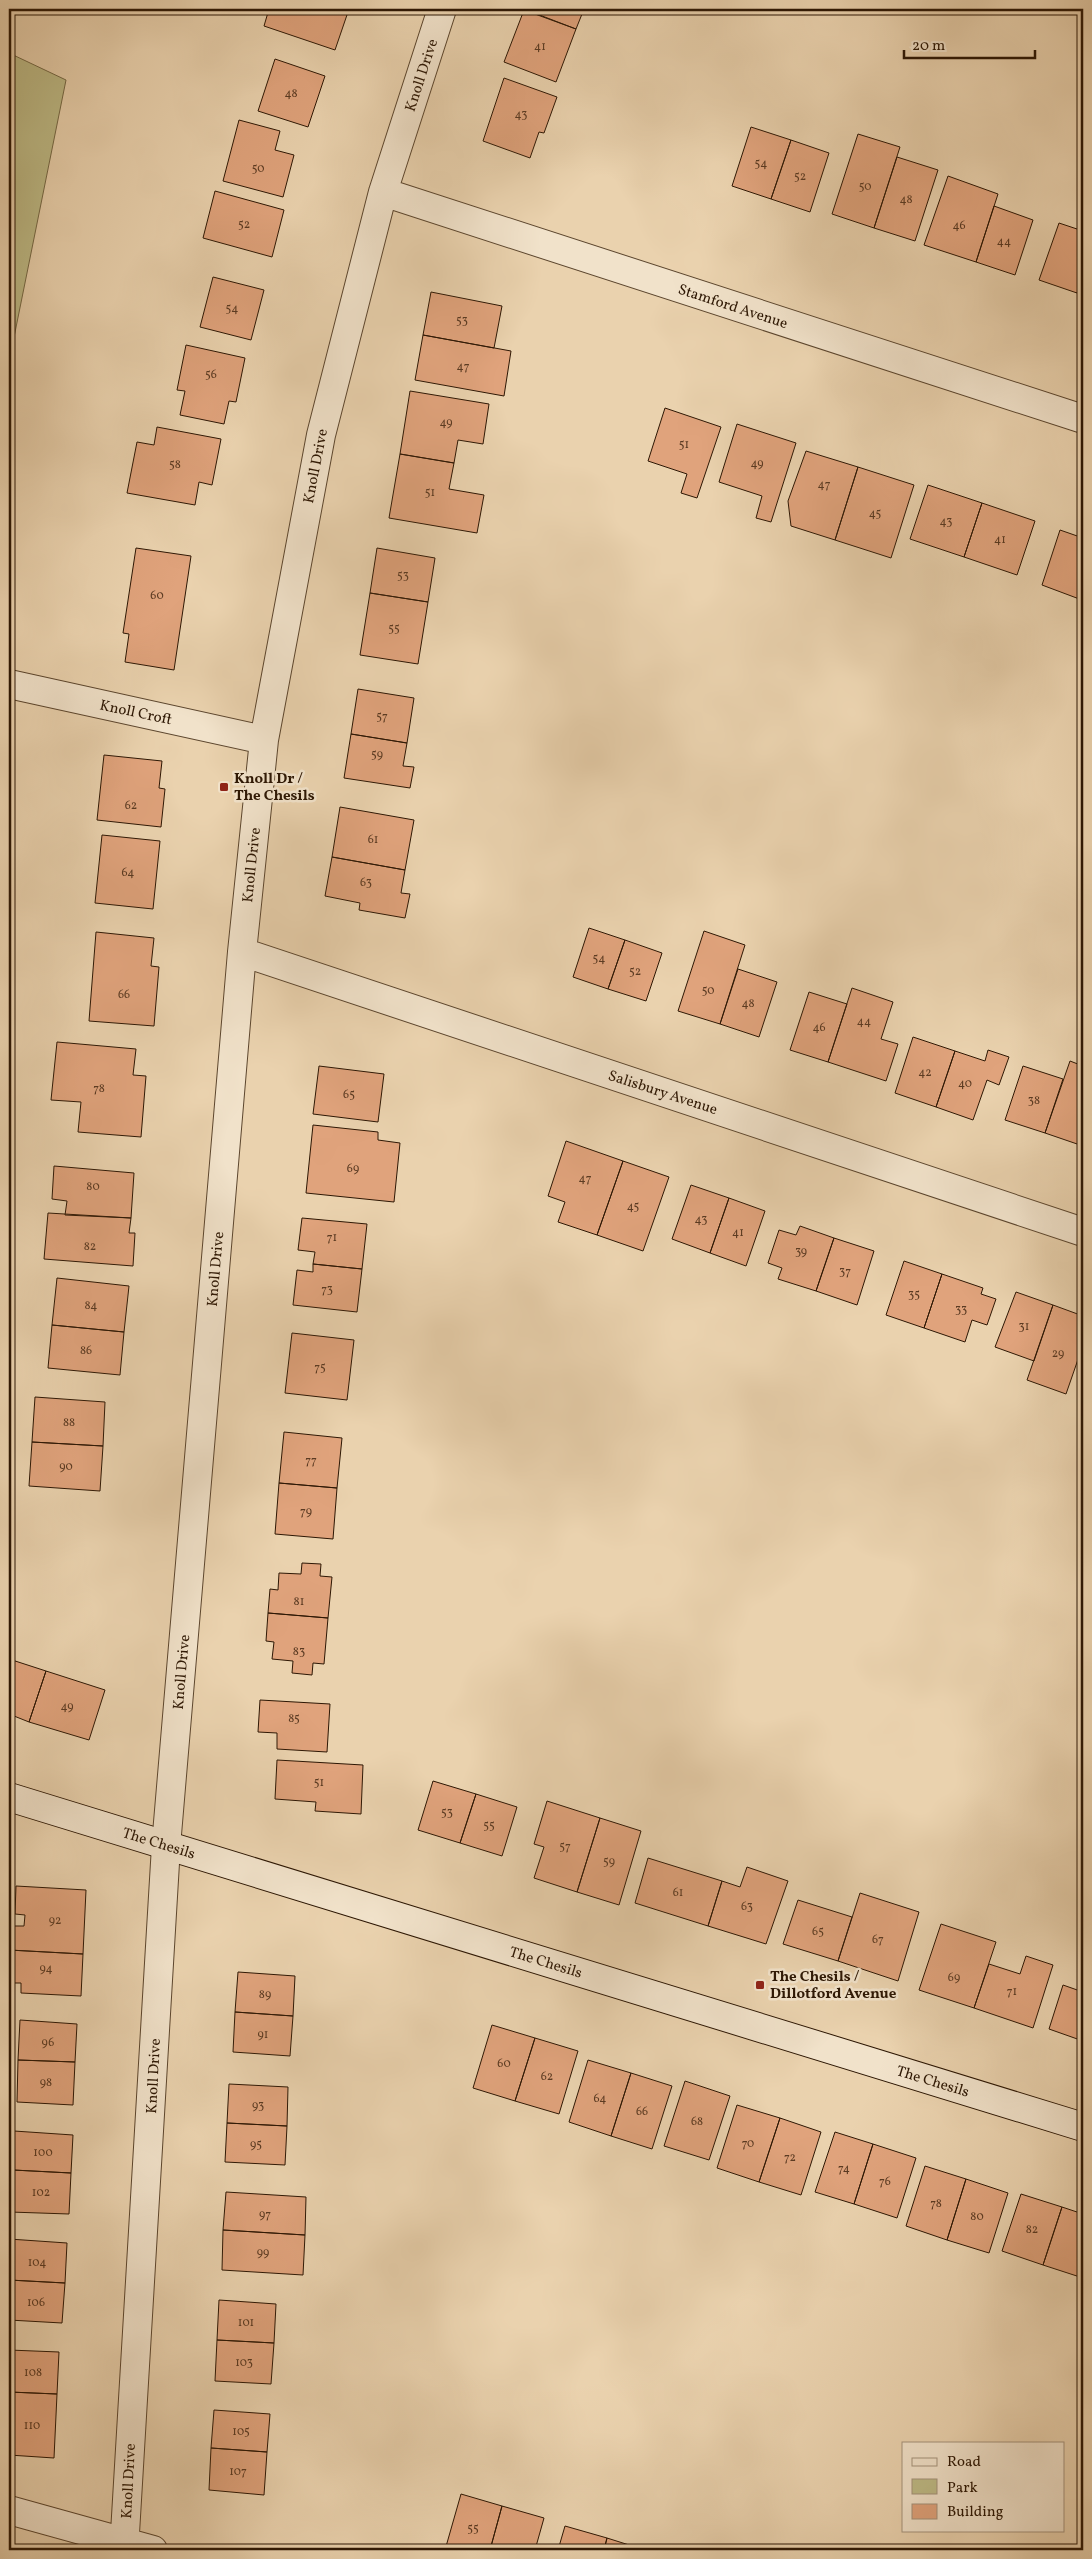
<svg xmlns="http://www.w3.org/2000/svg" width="1092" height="2559" viewBox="0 0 1092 2559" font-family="Vollkorn,serif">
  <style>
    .green { fill: #bdba86; stroke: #756845 }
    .building { fill: #e0a37c; stroke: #2d1704 }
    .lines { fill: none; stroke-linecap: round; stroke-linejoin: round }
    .street-casing { stroke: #5c462e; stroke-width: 30 }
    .secondary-casing { stroke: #2d1704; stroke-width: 30 }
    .street { stroke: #f1e2ca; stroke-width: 28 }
    .secondary { stroke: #f1e2ca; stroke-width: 28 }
    .poi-dot { fill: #8f2418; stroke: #f1e2ca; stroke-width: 2 }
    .labels { text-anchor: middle; stroke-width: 5; stroke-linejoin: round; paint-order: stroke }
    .number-label { font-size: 12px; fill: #5a3a22 }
    .street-label { font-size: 15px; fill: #2d1704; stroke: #f1e2ca }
    .poi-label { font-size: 15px; font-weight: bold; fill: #2d1704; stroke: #f1e2ca; text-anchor: start }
  </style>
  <rect width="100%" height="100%" fill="#ead2ae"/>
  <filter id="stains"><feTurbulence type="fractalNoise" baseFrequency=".004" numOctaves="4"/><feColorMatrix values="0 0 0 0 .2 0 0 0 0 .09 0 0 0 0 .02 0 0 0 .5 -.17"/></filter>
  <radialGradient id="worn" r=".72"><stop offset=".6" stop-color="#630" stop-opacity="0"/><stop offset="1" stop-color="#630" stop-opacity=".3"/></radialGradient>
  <!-- green -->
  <path class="green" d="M9,53l57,27 -57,282z"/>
  <!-- building -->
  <path class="building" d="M9,9h7l-7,16z
    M269,9h80l-14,41 -71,-24z
    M524,9h60l-8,20z
    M524,10l52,19 -20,53 -52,-20z
    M275,59l50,17 -17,51 -50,-16z
    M504,78l53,19 -13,36 -5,-1 -9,26 -47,-17z
    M239,120l41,11 -5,19 19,5 -11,42 -60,-16z
    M751,127l40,13 -20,59 -39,-13z
    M858,134l42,13 -26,81 -42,-14z
    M791,140l38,13 -19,59 -39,-13z
    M897,157l41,13 -23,71 -41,-13z
    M948,176l50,18 -22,68 -52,-17z
    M215,191l69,19 -12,47 -69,-19z
    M994,206l39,14 -18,55 -39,-13z
    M1059,223l24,8v45l-6,17 -38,-13z
    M1083,276v19l-6,-2z
    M213,277l51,13 -13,50 -51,-13z
    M431,292l71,14 -8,42 -71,-13z
    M423,335l88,16 -7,45 -89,-16z
    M186,345l59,13 -9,44 -7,-1 -5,23 -44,-9 5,-24 -8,-1z
    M410,391l79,13 -6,40 -25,-4 -4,23 -54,-9z
    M665,408l56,19 -24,71 -16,-5 6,-19 -39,-13z
    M737,424l59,19 -25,79 -15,-4 6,-22 -43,-14z
    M157,427l64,12 -9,46 -13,-3 -4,23 -68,-12 10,-51 17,3z
    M806,451l52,16 -23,73 -44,-14 -3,-25z
    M400,454l54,9 -5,26 35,6 -7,38 -88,-15z
    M858,467l56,18 -23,73 -56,-18z
    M928,485l54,18 -18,54 -54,-18z
    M982,503l53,18 -18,54 -53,-18z
    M1060,530l23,8 -1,62 -40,-15z
    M136,548l55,8 -17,114 -49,-8 4,-28 -6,-1z
    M377,548l58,10 -7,44 -58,-9z
    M370,593l58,9 -10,62 -58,-9z
    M358,689l56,9 -7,45 -56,-9z
    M351,734l56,9 -4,23 11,1 -4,21 -66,-10z
    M104,755l58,6 -3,27 6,1 -4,38 -64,-7z
    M340,807l74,13 -9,50 -73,-13z
    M102,835l58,6 -7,68 -58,-6z
    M332,857l73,13 -4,23 9,1 -5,24 -46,-8 1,-7 -35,-7z
    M589,928l36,12 -17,49 -35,-12z
    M704,931l41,14 -25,79 -42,-13z
    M96,932l58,6 -3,28 8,1 -5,59 -65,-5z
    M625,940l37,13 -16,48 -38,-12z
    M738,969l39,13 -18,55 -39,-13z
    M852,988l41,14 -12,37 17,5 -12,37 -58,-19z
    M809,992l38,12 -19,58 -38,-12z
    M913,1037l42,14 -19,56 -41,-14z
    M57,1042l79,7 -3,26 13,1 -5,61 -63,-5 3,-30 -30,-2z
    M988,1050l21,7 -10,28 -12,-5 -14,40 -37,-13 19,-56 30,10z
    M1070,1061l13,5v80l-38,-13z
    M319,1066l65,8 -6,48 -65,-8z
    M1023,1066l40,13 -18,54 -40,-13z
    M313,1125l65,7v8l22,3 -6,59 -88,-9z
    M566,1141l57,20 -26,74 -39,-13 7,-20 -17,-6z
    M623,1161l46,16 -26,74 -46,-16z
    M54,1166l80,7 -3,45 -66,-3 2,-14 -15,-2z
    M691,1185l38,13 -19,55 -38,-14z
    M729,1198l36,13 -19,55 -36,-13z
    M48,1213l83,5 -2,15h6l-2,33 -89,-7z
    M302,1218l65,6 -5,45 -49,-5 2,-12 -17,-2z
    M800,1226l34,12 -18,53 -38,-12 4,-11 -14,-5 11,-33 17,5z
    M834,1238l40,13 -17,54 -41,-14z
    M904,1261l38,13 -18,54 -38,-13z
    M313,1264l49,5 -5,43 -64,-7 4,-35 16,2z
    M942,1274l41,14 -2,6 15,5 -9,26 -15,-5 -7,22 -41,-14z
    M57,1278l72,8 -5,46 -72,-7z
    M1016,1292l37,13 -19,56 -39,-14z
    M1053,1305l30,11v29l-17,49 -39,-14z
    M52,1325l72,7 -4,43 -72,-7z
    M292,1333l62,7 -7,60 -62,-7z
    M35,1397l70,5 -2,44 -71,-4z
    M284,1432l58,6 -5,50 -58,-5z
    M32,1442l71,4 -3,45 -71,-5z
    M279,1483l58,5 -4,51 -58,-5z
    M302,1563l19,1 -1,12 12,1 -4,41 -60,-5 2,-24 8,1 1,-17 22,1z
    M268,1613l60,5 -4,46 -11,-1 -1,12 -20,-2 1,-12 -21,-2 2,-17 -8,-1z
    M9,1659l37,12 -17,51 -20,-8z
    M46,1671l59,19 -16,50 -60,-18z
    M260,1700l70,4 -3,48 -50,-3v-16l-19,-1z
    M277,1760l86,5 -2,49 -46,-3 1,-9 -41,-3z
    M433,1781l43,13 -16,49 -42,-13z
    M476,1794l41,13 -15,49 -42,-13z
    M547,1801l53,17 -23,74 -43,-14 10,-31 -10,-3z
    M600,1818l41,13 -22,74 -42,-13z
    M648,1858l74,23 -14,45 -73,-23z
    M747,1867l41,14 -22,63 -58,-18 14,-45 18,6z
    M16,1886l70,4 -3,64 -74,-4v-24h15l1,-11 -10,-1z
    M860,1893l59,19 -21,69 -60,-20z
    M798,1900l54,17 -14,44 -55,-17z
    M941,1924l55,18 -22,66 -55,-18z
    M9,1950l74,4 -2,42 -60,-3v-10h-12z
    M1026,1956l27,9 -20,63 -59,-20 15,-44 31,10z
    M238,1972l57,4 -2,40 -58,-4z
    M1063,1985l20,7v49l-34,-12z
    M235,2012l58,4 -3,40 -57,-4z
    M20,2020l57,4 -2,38 -57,-2z
    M492,2025l43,13 -20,63 -42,-13z
    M535,2038l43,13 -19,63 -44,-13z
    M18,2060l57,2 -2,43 -56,-3z
    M588,2060l43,13 -20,63 -42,-14z
    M631,2073l41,13 -20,63 -41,-13z
    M685,2081l45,15 -21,64 -45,-14z
    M229,2084l59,3 -1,39 -60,-3z
    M737,2105l43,13 -21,64 -42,-14z
    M780,2118l41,14 -20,63 -42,-13z
    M227,2123l60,3 -2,39 -60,-3z
    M14,2131l59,4 -2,38 -58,-3z
    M835,2132l38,12 -19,60 -39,-12z
    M873,2144l43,14 -19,60 -43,-14z
    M925,2166l41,13 -19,61 -41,-14z
    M13,2170l58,3 -2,41 -59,-2z
    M966,2179l42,14 -19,60 -42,-13z
    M226,2192l80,5 -1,38 -82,-5z
    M1021,2194l41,13 -19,58 -41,-14z
    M1062,2207l21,7v64l-40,-13z
    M223,2230l82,5 -2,40 -81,-5z
    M9,2239l58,4 -2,40 -56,-3z
    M9,2280l56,3 -3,40 -53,-3z
    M219,2300l57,4 -2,39 -57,-3z
    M217,2340l57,3 -3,41 -56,-3z
    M9,2350l50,2 -2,42 -48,-2z
    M9,2392l48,2 -3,64 -45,-3z
    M214,2410l56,4 -3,38 -56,-4z
    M211,2448l56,4 -3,43 -55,-5z
    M461,2494l41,12 -12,44h-45z
    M502,2506l42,12 -9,32h-45z
    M565,2526l42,12 -3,12h-46z
    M607,2538l38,12h-41z"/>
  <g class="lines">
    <defs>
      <path id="street" d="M383,192l700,227
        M9,684l255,56
        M242,952l841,280
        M9,2510l144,40
        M124,2550l42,-704 76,-894 22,-212 57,-305 62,-243 59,-183"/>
      <path id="secondary" d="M9,1797l1074,330"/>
    </defs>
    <!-- street casing -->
    <use href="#street" class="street-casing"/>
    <!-- secondary casing -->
    <use href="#secondary" class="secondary-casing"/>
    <!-- street -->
    <use href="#street" class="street"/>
    <!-- secondary -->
    <use href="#secondary" class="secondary"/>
  </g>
  <!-- markers -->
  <g class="poi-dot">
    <rect x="219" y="782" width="10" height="10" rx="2.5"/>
    <rect x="755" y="1980" width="10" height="10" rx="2.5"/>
  </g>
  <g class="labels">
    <!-- number labels -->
    <g class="number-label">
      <text x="540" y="50">41</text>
      <text x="291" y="97">48</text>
      <text x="521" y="118">43</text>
      <text x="761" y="167">54</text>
      <text x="258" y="172">50</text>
      <text x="800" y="180">52</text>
      <text x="865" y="190">50</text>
      <text x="906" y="203">48</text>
      <text x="244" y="228">52</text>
      <text x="959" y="229">46</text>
      <text x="1004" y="245">44</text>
      <text x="232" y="312">54</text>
      <text x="462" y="324">53</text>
      <text x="463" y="370">47</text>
      <text x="211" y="378">56</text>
      <text x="446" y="426">49</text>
      <text x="684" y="448">51</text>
      <text x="757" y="467">49</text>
      <text x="175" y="468">58</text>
      <text x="824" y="488">47</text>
      <text x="430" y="496">51</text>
      <text x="875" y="517">45</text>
      <text x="946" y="525">43</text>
      <text x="1000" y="543">41</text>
      <text x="403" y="579">53</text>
      <text x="157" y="599">60</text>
      <text x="394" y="632">55</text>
      <text x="382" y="720">57</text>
      <text x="377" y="758">59</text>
      <text x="131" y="809">62</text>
      <text x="373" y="843">61</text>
      <text x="128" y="876">64</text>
      <text x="366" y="886">63</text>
      <text x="599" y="962">54</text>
      <text x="635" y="975">52</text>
      <text x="708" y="994">50</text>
      <text x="124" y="998">66</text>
      <text x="748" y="1007">48</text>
      <text x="864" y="1025">44</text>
      <text x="819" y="1031">46</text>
      <text x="925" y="1076">42</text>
      <text x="965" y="1087">40</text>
      <text x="99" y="1092">78</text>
      <text x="349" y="1098">65</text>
      <text x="1034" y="1104">38</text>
      <text x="353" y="1172">69</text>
      <text x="585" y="1182">47</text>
      <text x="93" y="1190">80</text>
      <text x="633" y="1210">45</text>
      <text x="701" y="1223">43</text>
      <text x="738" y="1236">41</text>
      <text x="332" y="1241">71</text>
      <text x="90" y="1250">82</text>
      <text x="801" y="1255">39</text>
      <text x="845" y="1275">37</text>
      <text x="327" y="1293">73</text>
      <text x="914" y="1298">35</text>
      <text x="91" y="1309">84</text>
      <text x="961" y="1313">33</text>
      <text x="1024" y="1330">31</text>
      <text x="86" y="1354">86</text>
      <text x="1058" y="1357">29</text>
      <text x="320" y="1371">75</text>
      <text x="69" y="1426">88</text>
      <text x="311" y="1464">77</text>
      <text x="66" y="1470">90</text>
      <text x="306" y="1515">79</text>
      <text x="299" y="1605">81</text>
      <text x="299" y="1655">83</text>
      <text x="67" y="1710">49</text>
      <text x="294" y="1722">85</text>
      <text x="319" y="1786">51</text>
      <text x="447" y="1816">53</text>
      <text x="489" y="1829">55</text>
      <text x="565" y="1850">57</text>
      <text x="609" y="1865">59</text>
      <text x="678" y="1896">61</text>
      <text x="747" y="1910">63</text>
      <text x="55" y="1924">92</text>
      <text x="818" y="1935">65</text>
      <text x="878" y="1943">67</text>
      <text x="46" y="1972">94</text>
      <text x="954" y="1981">69</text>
      <text x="1012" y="1995">71</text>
      <text x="265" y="1998">89</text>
      <text x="263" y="2038">91</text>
      <text x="48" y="2046">96</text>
      <text x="504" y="2067">60</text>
      <text x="547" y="2080">62</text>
      <text x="46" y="2086">98</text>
      <text x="600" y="2102">64</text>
      <text x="258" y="2109">93</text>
      <text x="642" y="2115">66</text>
      <text x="697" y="2125">68</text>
      <text x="748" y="2147">70</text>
      <text x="256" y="2148">95</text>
      <text x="43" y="2156">100</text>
      <text x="790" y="2161">72</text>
      <text x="844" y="2172">74</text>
      <text x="885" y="2185">76</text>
      <text x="41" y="2196">102</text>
      <text x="936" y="2207">78</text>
      <text x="265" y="2218">97</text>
      <text x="977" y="2220">80</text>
      <text x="1032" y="2233">82</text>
      <text x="263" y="2256">99</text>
      <text x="37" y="2266">104</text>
      <text x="36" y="2306">106</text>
      <text x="246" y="2326">101</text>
      <text x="244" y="2366">103</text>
      <text x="33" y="2376">108</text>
      <text x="32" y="2429">110</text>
      <text x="241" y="2435">105</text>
      <text x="238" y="2475">107</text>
      <text x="473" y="2532">55</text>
    </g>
    <!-- street labels -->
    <g class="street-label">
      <text transform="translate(421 75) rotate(-72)" y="5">Knoll Drive</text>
      <text transform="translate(733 306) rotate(18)" y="5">Stamford Avenue</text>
      <text transform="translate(315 466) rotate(-79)" y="5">Knoll Drive</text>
      <text transform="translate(136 712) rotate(12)" y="5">Knoll Croft</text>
      <text transform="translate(251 865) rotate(-84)" y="5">Knoll Drive</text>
      <text transform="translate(663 1092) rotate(18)" y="5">Salisbury Avenue</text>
      <text transform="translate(215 1269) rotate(-85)" y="5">Knoll Drive</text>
      <text transform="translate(181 1672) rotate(-85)" y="5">Knoll Drive</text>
      <text transform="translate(159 1843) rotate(17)" y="5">The Chesils</text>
      <text transform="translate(546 1962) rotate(17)" y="5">The Chesils</text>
      <text transform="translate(153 2076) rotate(-87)" y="5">Knoll Drive</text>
      <text transform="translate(933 2081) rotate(17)" y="5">The Chesils</text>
      <text transform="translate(128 2481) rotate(-87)" y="5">Knoll Drive</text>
    </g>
    <!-- poi labels -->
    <g class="poi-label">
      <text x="234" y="783">Knoll Dr /<tspan x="234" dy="17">The Chesils</tspan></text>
      <text x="770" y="1981">The Chesils /<tspan x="770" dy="17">Dillotford Avenue</tspan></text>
    </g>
  </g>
  <!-- margin -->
  <rect width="1092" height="2559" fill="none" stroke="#ead2ae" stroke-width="30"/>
  <rect x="10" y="10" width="1072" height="2539" fill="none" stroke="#2d1704" stroke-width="2.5"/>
  <rect x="15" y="15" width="1062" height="2529" fill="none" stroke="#2d1704"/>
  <!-- legend -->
  <rect x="902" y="2442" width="162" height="90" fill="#f1e2ca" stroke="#a3917b"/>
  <rect x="912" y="2458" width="25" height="8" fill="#f1e2ca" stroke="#a3917b"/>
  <text x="947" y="2466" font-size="15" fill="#2d1704">Road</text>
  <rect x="912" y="2479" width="25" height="15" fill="#bdba86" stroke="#a3917b"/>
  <text x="947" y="2492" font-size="15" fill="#2d1704">Park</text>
  <rect x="912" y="2504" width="25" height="15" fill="#e0a37c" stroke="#a3917b"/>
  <text x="947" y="2516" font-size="15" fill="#2d1704">Building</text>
  <!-- scale -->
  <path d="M904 50v8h131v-8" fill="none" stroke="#2d1704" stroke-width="2.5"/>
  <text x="912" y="50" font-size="15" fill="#2d1704" stroke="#f1e2ca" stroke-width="4" paint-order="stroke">20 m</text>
  <rect width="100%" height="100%" filter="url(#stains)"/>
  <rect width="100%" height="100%" fill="url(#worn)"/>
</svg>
